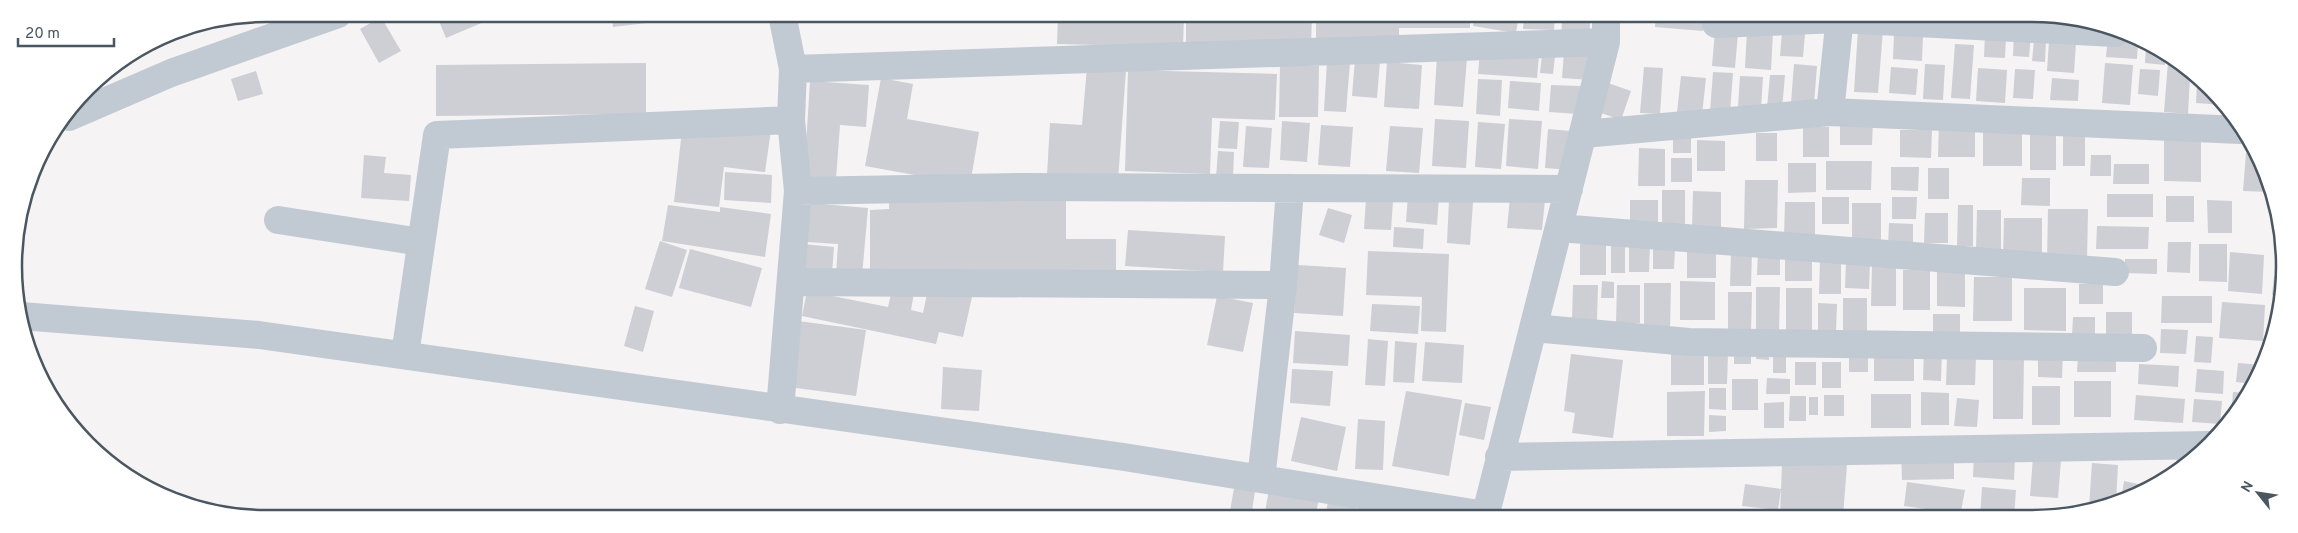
<svg xmlns="http://www.w3.org/2000/svg" width="2298" height="533" viewBox="0 0 2298 533" font-family="Overpass,sans-serif">
  <style>
    .building { fill: #cdcfd5 }
    .lines { fill: none; stroke-linecap: round; stroke-linejoin: round }
    .minor { stroke: #c1cad2; stroke-width: 28 }
    .rim { fill: none; stroke: #4a5661; stroke-width: 2.5 }
  </style>
  <rect width="100%" height="100%" fill="#f5f3f3"/>
  <!-- building -->
  <path class="building" d="M436,14h61l1,2 -52,22z
    M612,14h59l1,6 -59,7z
    M1058,15h126l-1,32 -126,-3z
    M1186,15h126l-1,31 -125,5z
    M1316,15h154v13h-71v11l-83,1z
    M1475,15h44l-3,18 -43,-7z
    M1524,15h31l-1,15 -31,-1z
    M1656,15l49,1 -2,15 -48,-4z
    M381,17l20,34 -22,12 -19,-34z
    M1562,20l28,2 -1,19 -28,-1z
    M1858,29l25,1 -5,63 -24,-1z
    M1747,30l26,2 -2,38 -26,-2z
    M1715,31l23,2 -3,35 -23,-2z
    M2014,31l17,1 -2,25 -16,-1z
    M1782,32l23,2 -2,23 -23,-1z
    M1894,34l29,2 -1,25 -29,-2z
    M1985,34l21,2 -1,22 -21,-1z
    M2108,36l30,5 -1,18 -31,-2z
    M2034,40l12,1 -1,21 -13,-1z
    M2049,41l27,1 -2,31 -27,-2z
    M1955,44l19,1 -4,54 -19,-1z
    M148,46v7l-9,-1z
    M2146,46l12,2 7,6v11l-20,-2z
    M1480,51l59,4 -2,23 -59,-4z
    M1564,52l28,2 -2,26 -28,-2z
    M1542,55l13,1 -2,18 -13,-1z
    M1437,56l30,2 -4,49 -29,-2z
    M1355,59l25,2 -3,37 -25,-2z
    M1327,61l23,2 -4,49 -22,-1z
    M1387,62l35,3 -3,44 -35,-2z
    M2168,62h7l15,14 -2,38 -24,-2z
    M646,63v51l-210,2v-51z
    M2105,63l28,2 -3,40 -28,-2z
    M1794,64l23,2 -3,38 -23,-1z
    M1925,64l20,1 -2,35 -20,-1z
    M1280,65l39,1 -1,51h-39z
    M1087,67l39,3 -8,110 -71,-5 3,-52 32,2z
    M1644,67l19,1 -3,46 -20,-1z
    M1891,67l27,2 -2,26 -27,-2z
    M1978,68l29,2 -2,33 -29,-2z
    M2015,69l20,1 -2,29 -20,-1z
    M2140,69l20,1 -2,26 -20,-2z
    M1128,70l149,4 -2,46 -63,-2 -2,56 -85,-3z
    M256,71l7,23 -25,7 -7,-22z
    M1713,72l20,1 -3,39 -20,-1z
    M1770,75h15l-3,34 -15,-1z
    M1681,76l25,2 -4,37 -25,-3z
    M1740,76l23,1 -2,32 -23,-2z
    M881,78l32,6 -6,35 72,13 -9,53 -105,-19z
    M2052,78l27,2 -1,21 -28,-1z
    M1478,79l24,1 -2,36 -24,-2z
    M810,81l59,4 -3,42 -26,-2 -4,54 -32,-2z
    M1510,81l31,2 -2,28 -31,-3z
    M2197,82l26,23 -27,-2z
    M1608,83l23,8 -10,29 -23,-8z
    M1551,85l29,1 -2,28 -29,-2z
    M1435,119l34,2 -3,47 -34,-2z
    M1509,119l33,2 -4,48 -32,-3z
    M1840,120h33l-1,25h-32z
    M1220,121l19,1 -2,27 -19,-1z
    M1282,121l28,2 -3,39 -27,-2z
    M1478,122l27,2 -4,45 -26,-2z
    M1939,123h36v34h-37z
    M1321,125l32,2 -3,40 -32,-2z
    M740,126l31,4 -6,42 -41,-5 -5,40 -45,-5 8,-72 57,6z
    M1246,126l26,2 -3,40 -26,-1z
    M1390,126l33,2 -4,45 -33,-2z
    M1803,127h26v30h-26z
    M1548,129l23,2 -2,39 -24,-2z
    M1983,129h39v37h-39z
    M1900,130h32l-1,28 -31,-1z
    M2030,130h26v40h-26z
    M2085,131v35h-22v-34z
    M1756,133h21v28h-21z
    M1673,134h18v19h-18z
    M2164,134h37v48l-37,-1z
    M1697,140l28,1v30h-28z
    M1639,148l26,1v37h-27z
    M1218,151l16,1 -1,26 -17,-1z
    M2246,153l6,1 19,38 -28,-1z
    M364,155l22,2 -2,16 27,2 -2,26 -48,-3z
    M2091,155h20v21h-21z
    M1671,158h21v24h-21z
    M1826,161h46l-1,29h-45z
    M1788,163h28v29l-28,1z
    M2114,164h35v20h-36z
    M1891,167h28l-1,24 -27,-1z
    M1928,168h21v31h-21z
    M725,172l47,3 -1,28 -47,-3z
    M2022,178h28v28l-29,-1z
    M1745,180h33l-1,48 -33,1z
    M1662,190h23v36h-23z
    M1693,191l28,1v37h-29z
    M2107,194h46v23h-46z
    M1408,195l31,2 -2,28 -31,-3z
    M2166,196h28v26h-28z
    M1066,197v42h50v37h-246v-66l19,-1v-11z
    M1822,197h27v27h-27z
    M1892,197h25l-1,22h-24z
    M1510,198l35,2 -3,30 -35,-2z
    M1366,199l27,2 -2,29 -27,-1z
    M1449,200l24,2 -3,43 -23,-2z
    M1630,200h28v26l-28,-1z
    M2207,200l25,1v32h-24z
    M1785,202h30v35h-31z
    M810,203l58,5 -6,68 -26,-2 2,-30 -31,-2z
    M1852,203h29v44h-29z
    M668,205l52,7v-5l51,7 -6,43 -103,-16z
    M1958,205h15v41h-16z
    M1328,208l24,7 -8,28 -25,-8z
    M2048,209h40l-1,53h-40z
    M1977,210h24v40h-25z
    M1925,213h23v30h-24z
    M2004,218h38v41l-39,-1z
    M1889,223l24,1v23h-25z
    M2097,226l52,1 -1,22h-52z
    M1394,227l30,2 -1,20 -30,-2z
    M1128,230l97,6 -2,36 -98,-6z
    M660,241l27,9 -15,47 -27,-8z
    M2168,242h23l-1,31 -23,-1z
    M803,244l31,3 -2,27 -32,-3z
    M1580,244h26v31h-26z
    M1611,244h14v29h-14z
    M2199,244h28v38l-28,-1z
    M1629,245h21l-1,27h-20z
    M1653,248h22l-1,21h-21z
    M690,249l72,19 -11,39 -72,-19z
    M1687,250h29v28h-29z
    M2278,250h1l1,15h-3z
    M1368,251l81,3 -3,78 -25,-1 1,-34 -56,-2z
    M1731,251h21l-1,35h-21z
    M1758,252h22v23h-23z
    M2230,252l34,3 -2,39 -34,-3z
    M1785,255h27v26h-27z
    M2125,259h32v15l-32,-1z
    M1820,260l21,1v33h-22z
    M1846,260h24l-1,29 -24,-1z
    M1298,265l48,3 -3,48 -49,-3z
    M1872,265h24v41h-25z
    M1903,270h27v40h-27z
    M1937,271h28v36l-28,-1z
    M2274,276l7,1 1,19 -10,-1z
    M1974,277h38v44h-39z
    M1602,281l12,1v16h-13z
    M1680,281l35,1v38h-35z
    M1644,283h27l-1,47 -26,-1z
    M2079,284h24v20h-24z
    M1573,285h25l-1,35h-25z
    M1617,285h23v38h-24z
    M1756,287h24l-1,44h-23z
    M1786,288h26v43h-26z
    M2024,288h42v43l-42,-1z
    M892,289l22,4 -3,17 12,3 5,-24 44,8 -9,40 -24,-5 -3,12 -134,-28 5,-25 81,16z
    M1728,292h24l-1,40h-23z
    M1217,296l36,7 -10,49 -36,-7z
    M2162,296h50v27h-51z
    M1843,298h24v36h-24z
    M2222,302l43,3 -2,36 -44,-3z
    M1818,303l19,1 -1,28 -18,-1z
    M1372,304l48,2 -2,28 -48,-3z
    M635,306l19,5 -11,41 -19,-6z
    M2106,312h26v24h-26z
    M1933,314h27v19h-27z
    M2073,317h22v19h-23z
    M798,321l68,9 -10,66 -67,-9z
    M2161,329l27,1 -2,24 -26,-1z
    M1295,331l55,4 -2,31 -55,-3z
    M2196,336l17,1 -2,26 -17,-1z
    M1368,339l20,2 -3,45 -20,-1z
    M1395,341l22,2 -3,40 -21,-1z
    M1425,342l39,3 -2,38 -40,-2z
    M1756,347h13v13l-13,-1z
    M1773,347h13v26h-13z
    M1849,348h19v24h-19z
    M1924,348l18,1 -1,32 -18,-1z
    M1734,350h17v14h-17z
    M1874,350h40v31h-40z
    M1671,351l33,1v33h-33z
    M2038,352h25l-1,26 -24,-1z
    M1708,353l20,1 -1,30h-19z
    M1571,354l52,6 -10,78 -41,-5 3,-20 -11,-2z
    M1993,354h31l-1,65h-30z
    M2116,354v18h-39l1,-17z
    M1947,356h29l-1,29h-29z
    M1795,362h21v23h-21z
    M1822,362h19v26h-19z
    M2238,363l23,2 -7,19 -18,-2z
    M2139,364l40,2 -1,21 -40,-3z
    M943,367l39,3 -3,41 -38,-2z
    M1292,369l41,2 -3,35 -40,-3z
    M2197,369l27,2 -1,23 -28,-2z
    M1767,378l23,1v15h-24z
    M1732,379h26v31h-26z
    M2074,381h37v36h-37z
    M2032,386h28v39h-28z
    M1709,388h17v22l-17,-1z
    M1406,391l56,9 -13,76 -57,-10z
    M1705,391l-1,45h-37v-44z
    M1921,392l28,1v32h-28z
    M2233,392l15,1 -17,23z
    M1871,394h40v34h-40z
    M1824,395h20v21h-20z
    M2136,395l49,4 -2,24 -49,-3z
    M1790,396h16v25h-17z
    M1809,397h9v18h-9z
    M1957,398l22,2 -2,27 -23,-1z
    M2194,399l28,2 -2,23 -28,-2z
    M1784,402v26h-20v-25z
    M1465,403l26,4 -7,33 -25,-5z
    M1709,415l17,1v15l-17,1z
    M1301,417l45,10 -9,44 -46,-10z
    M1358,419l27,2 -2,49 -28,-1z
    M1901,451h53v28l-52,1z
    M1974,453l41,3 -1,24 -41,-3z
    M2177,455l18,1 -19,14z
    M2033,457l28,3 -3,38 -28,-2z
    M1782,463l65,1 -4,53h-63z
    M2092,463l26,2 -2,37 -27,6z
    M2124,481l28,6 -9,6 -22,7z
    M1907,482l58,8 -5,27h-14l1,-5 -43,-6z
    M1745,484l36,5 -3,21 -36,-4z
    M1982,487l34,3 -2,27h-34z
    M1234,488l21,3 -4,26h-22z
    M1269,490l50,9 -4,18h-51z
    M1329,497l28,5 -3,15h-29z"/>
  <g class="lines">
    <!-- minor -->
    <path class="minor" d="M1716,24l123,-5 276,14
      M793,69l813,-27
      M1830,112l10,-96
      M69,117l102,-44 167,-59
      M1583,134l247,-22 410,18
      M798,191l224,-4 547,2
      M278,220l143,22
      M1559,228l556,44
      M792,282l491,3 -22,194
      M1283,285l7,-97
      M21,316l238,19 865,122 361,58
      M1533,328l156,14 454,6
      M405,355l32,-220 354,-15 2,-51 -11,-55
      M780,410l18,-219 -7,-71
      M1499,457l711,-12
      M1485,517l121,-475v-27"/>
  </g>
  <!-- crop -->
  <path d="M0 0H2298V533H0ZM266 22H2032A244 244 0 0 1 2276 266V266A244 244 0 0 1 2032 510H266A244 244 0 0 1 22 266V266A244 244 0 0 1 266 22Z" fill="#fff" fill-rule="evenodd"/>
  <path class="rim" d="M266 22H2032A244 244 0 0 1 2276 266V266A244 244 0 0 1 2032 510H266A244 244 0 0 1 22 266V266A244 244 0 0 1 266 22Z"/>
  <!-- north arrow -->
  <g transform="translate(2258 493) rotate(300)" stroke="#ffffff" stroke-width="4" paint-order="stroke">
  <path d="M0-4L9 19L0 12L-9 19Z" fill="#4a5661"/>
  <text y="-8" font-size="14" font-weight="bold" text-anchor="middle" fill="#4a5661">N</text>
  </g>
  <!-- scale -->
  <path d="M18 38v8h96v-8" fill="none" stroke="#4a5661" stroke-width="2.5"/>
  <text x="25" y="38" font-size="15" fill="#4a5661" stroke="#ffffff" stroke-width="4" paint-order="stroke">20 m</text>
</svg>
